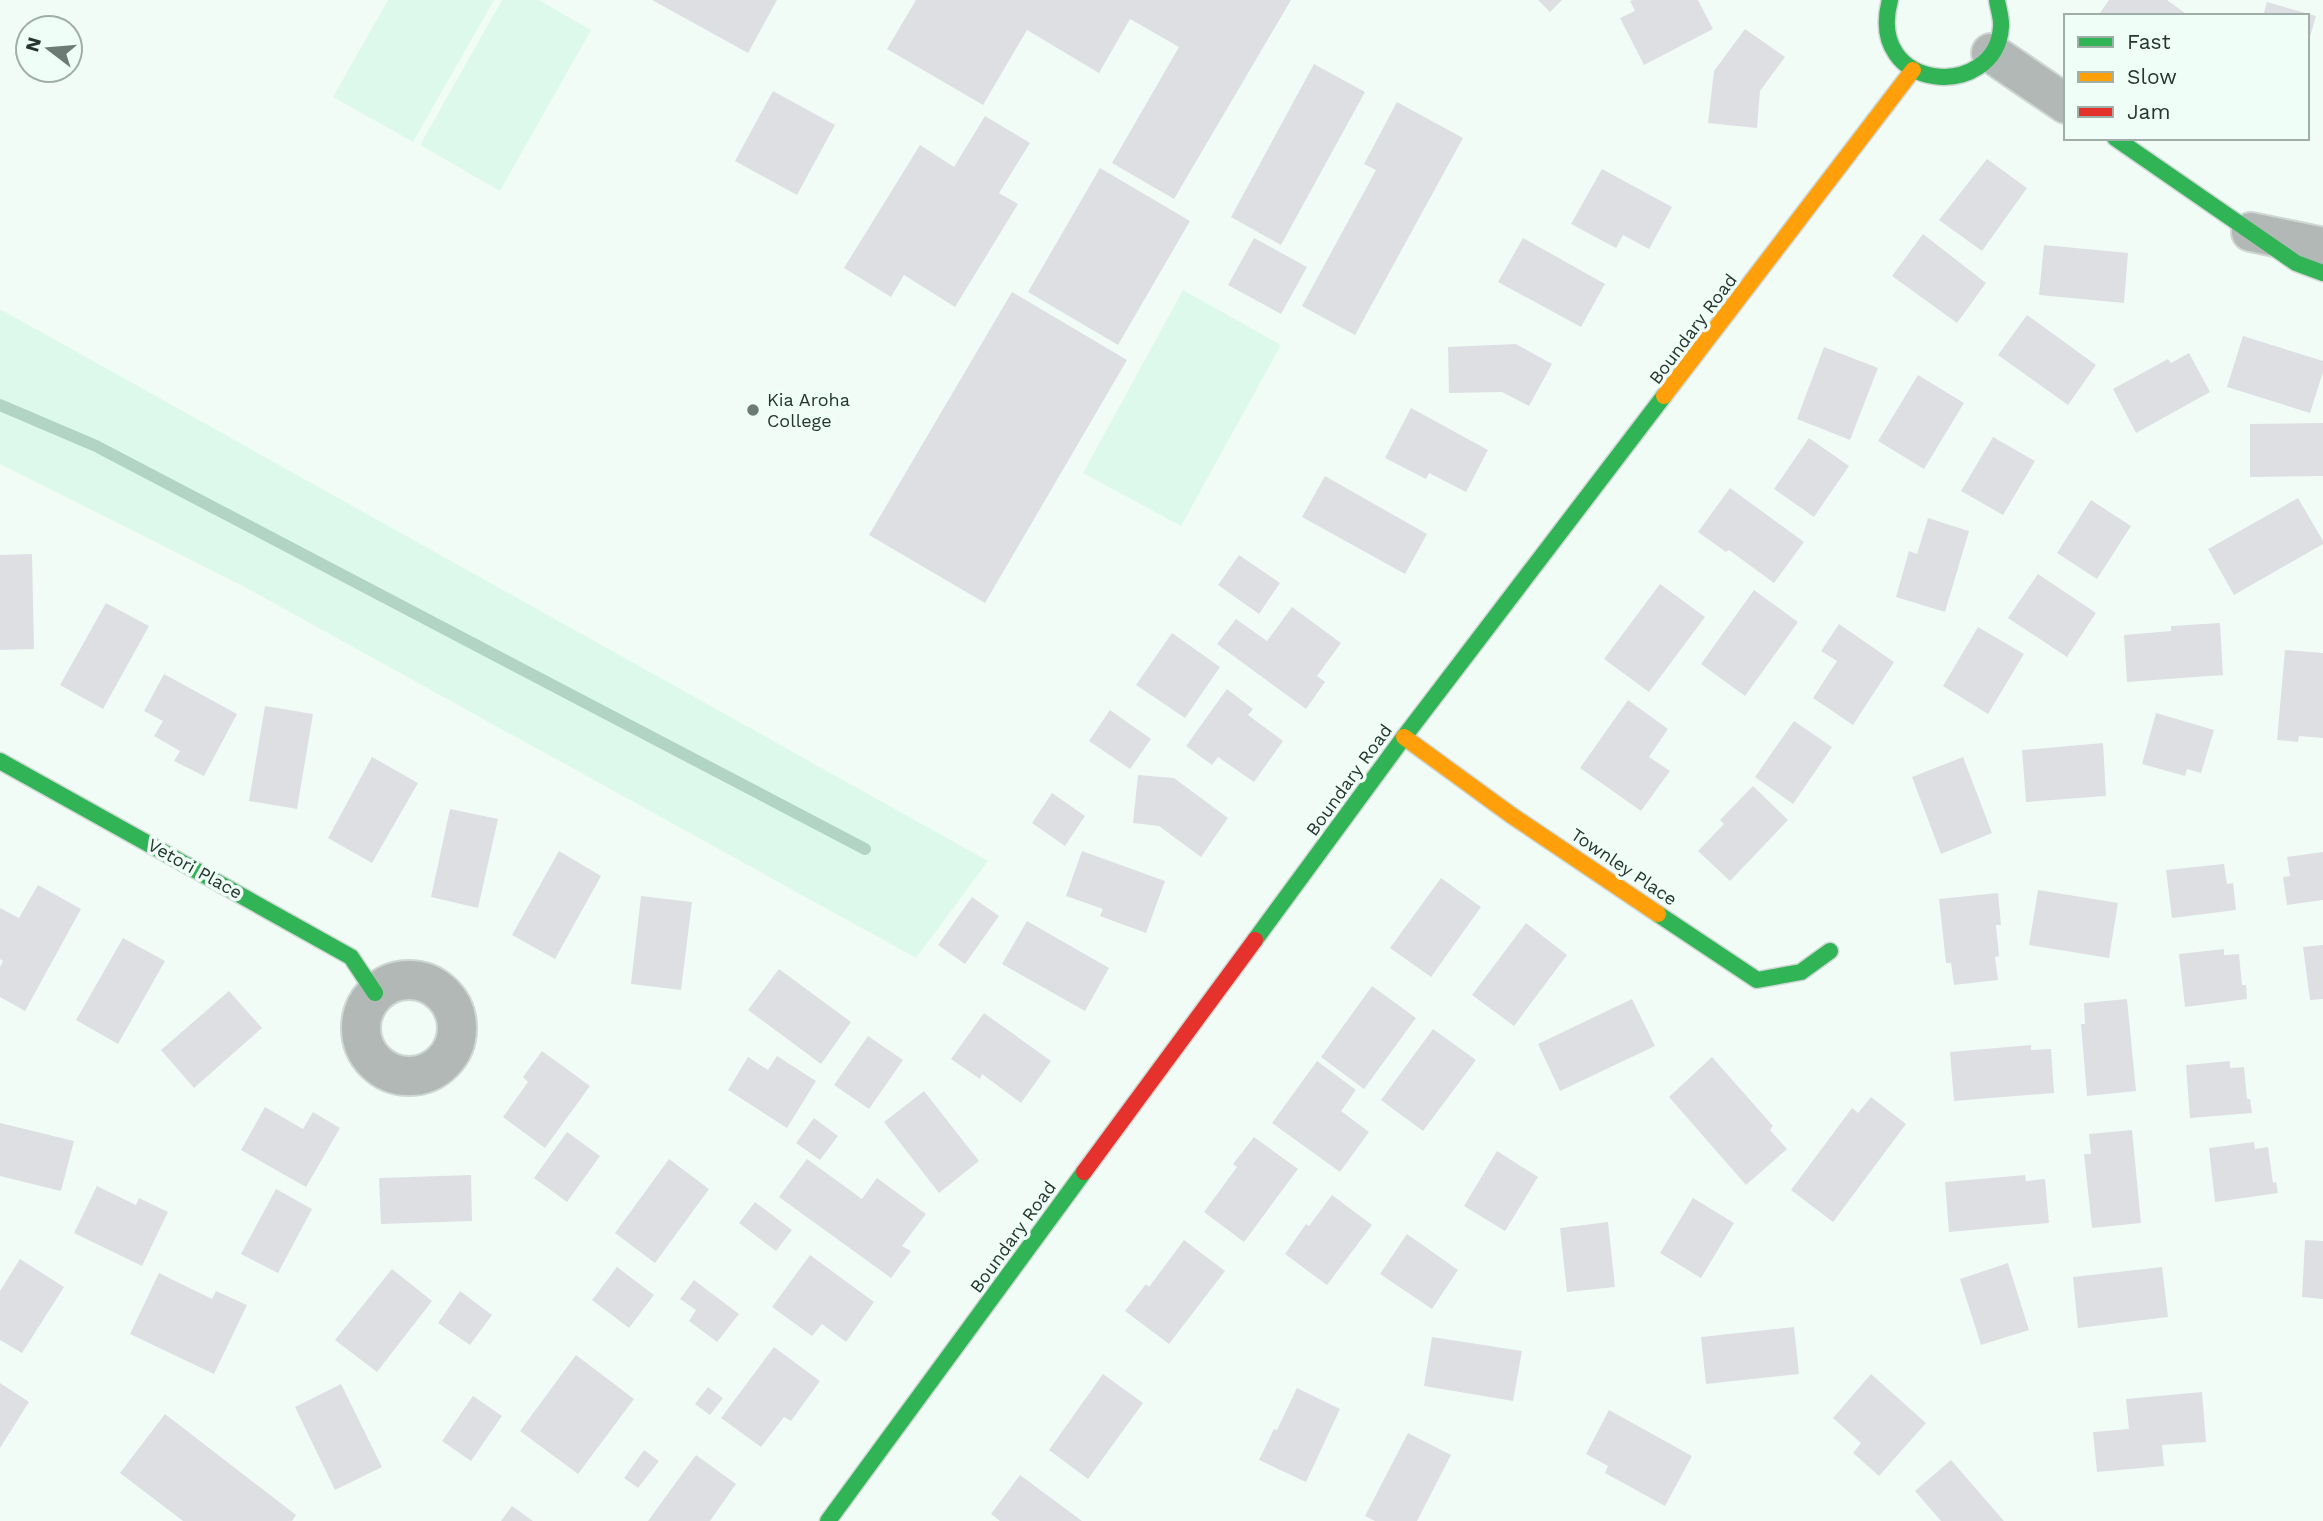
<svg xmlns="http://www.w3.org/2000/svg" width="2323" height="1521" viewBox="0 0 2323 1521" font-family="'Work Sans',sans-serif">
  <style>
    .green { fill: #ddf9ec }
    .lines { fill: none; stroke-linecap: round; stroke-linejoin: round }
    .stream { stroke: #b1d4c4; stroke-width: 12 }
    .building { fill: #dedfe3 }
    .street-casing { stroke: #ced7d3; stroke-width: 42 }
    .fast-casing { stroke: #ced7d3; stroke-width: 19 }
    .slow-casing { stroke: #ced7d3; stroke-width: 19 }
    .jam-casing { stroke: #ced7d3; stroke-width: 19 }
    .street { stroke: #b1b8b5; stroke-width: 38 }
    .fast { stroke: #30b455; stroke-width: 16 }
    .slow { stroke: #ff9f0a; stroke-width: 16 }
    .jam { stroke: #e5322d; stroke-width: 16 }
    .poi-dot { fill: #6d7b75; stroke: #effff7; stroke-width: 2.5 }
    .labels { text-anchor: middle; stroke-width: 7; stroke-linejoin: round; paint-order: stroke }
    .street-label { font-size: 18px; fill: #26352f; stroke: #effff7 }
    .poi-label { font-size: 18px; fill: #26352f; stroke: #effff7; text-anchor: start }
  </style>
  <rect width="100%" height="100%" fill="#f2fcf7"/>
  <!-- green -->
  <path class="green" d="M388,0h106l-81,142 -80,-45z
    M502,0h37l52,30 -91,161 -80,-46z
    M1183,290l98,55 -100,181 -98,-53z
    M0,309l988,552 -72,97 -675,-373 -241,-121z"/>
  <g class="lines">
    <!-- stream -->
    <path class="stream" d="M0,405l96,41 769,403"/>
  </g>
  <!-- building -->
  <path class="building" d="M652,0h125l-29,53z
    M916,0h375l-117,199 -62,-36 67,-116 -49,-28 -31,54 -72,-43 -44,75 -96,-56z
    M1538,0h24l-12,12z
    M1633,0h65l15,29 -69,36 -24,-47 15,-7 -5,-10z
    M2109,0h58l22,16h-85l-4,-3z
    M2267,2l49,14 -8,28 -1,-28h-44z
    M1745,29l40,28 -25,34 -3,37 -49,-5 6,-52z
    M1314,64l51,28 -84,153 -50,-28z
    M773,91l62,34 -38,70 -62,-34z
    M1397,102l66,36 -108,197 -53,-29 74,-136 -12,-6z
    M985,116l45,27 -31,50 19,11 -63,103 -51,-32 -13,22 -47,-29 76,-123 34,22z
    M1987,159l40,29 -45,63 -43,-31z
    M1100,168l90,53 -72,124 -90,-53z
    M1602,169l70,38 -23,42 -26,-14 -7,13 -45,-24z
    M1923,234l63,49 -29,40 -65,-47z
    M1254,238l53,29 -26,47 -53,-29z
    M1523,238l82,46 -24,43 -83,-45z
    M2044,245l84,8 -4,50 -85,-8z
    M1012,292l115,68 -142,243 -116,-68z
    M2027,315l69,50 -28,40 -70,-50z
    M2243,336l80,25v11l-13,41 -83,-26z
    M1516,344l36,20 -23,42 -27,-14 -53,1 -1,-46z
    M1824,347l54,21 -28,72 -53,-21z
    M2189,353l21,39 -74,41 -23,-44 55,-30 3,4z
    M1918,375l46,28 -40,66 -46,-28z
    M1411,408l77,42 -22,42 -37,-19 -3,6 -41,-21z
    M2323,423v53l-73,1v-53z
    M1993,437l42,24 -32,54 -42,-24z
    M1809,438l40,28 -35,51 -40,-28z
    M1325,476l102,58 -22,40 -103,-57z
    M1730,488l74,54 -30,41 -45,-33 -3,2 -28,-20z
    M2298,498l25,43v3l-89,51 -26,-46z
    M2091,500l40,26 -34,53 -40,-26z
    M1928,518l41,13 -24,81 -49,-15 13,-46 8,3z
    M32,554l2,95 -34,1v-95z
    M1239,555l41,28 -21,31 -41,-29z
    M2038,574l58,39 -29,44 -59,-39z
    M1660,584l45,33 -56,75 -45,-33z
    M1754,590l44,32 -53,74 -44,-32z
    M106,603l43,23 -46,83 -43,-24z
    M1292,607l49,36 -24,33 8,6 -19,27 -89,-65 19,-25 31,22z
    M2220,623l3,52 -96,7 -3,-47 47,-4v-5z
    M1839,624l55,38 -41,63 -40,-27 24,-37 -16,-10z
    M1978,627l46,27 -36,60 -45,-28z
    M1172,633l48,34 -35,51 -49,-33z
    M2285,650l38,3v85l-24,-2 -1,6 -21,-2z
    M164,674l73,40 -33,62 -30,-15 6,-10 -26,-15 9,-15 -19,-10z
    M1227,689l26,20 -5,6 35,26 -29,41 -36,-25 -6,8 -26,-19z
    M1628,700l40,29 -19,28 21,14 -29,40 -61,-43z
    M265,706l48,8 -16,95 -48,-8z
    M1110,710l41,29 -21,30 -41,-28z
    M2156,713l58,17 -13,43 -14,-4 -2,7 -43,-12z
    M1794,721l38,26 -39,57 -38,-27z
    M2103,743l3,53 -80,6 -4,-52z
    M372,757l46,26 -46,80 -44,-25z
    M1963,757l29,76 -51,21 -29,-77z
    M1138,775l36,3 54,40 -27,39 -42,-31 -26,-3z
    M1753,786l35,34 -58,61 -32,-30 26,-27 -4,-4z
    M1052,793l33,23 -20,30 -33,-23z
    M450,809l48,10 -20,89 -47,-11z
    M559,851l42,25 -46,83 -43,-24z
    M1082,851l83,30 -19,52 -46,-17 3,-7 -37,-13z
    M2323,852v48l-36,5 -4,-28 7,-1 -3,-19z
    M2224,864l3,20 6,-1 3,27 -64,8 -6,-48z
    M1441,878l40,29 -50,70 -41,-29z
    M38,885l43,24 -56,102 -25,-14v-30l3,-6 -3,-2v-51l19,10z
    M2038,890l80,13 -9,55 -80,-13z
    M1998,893l3,32h-5l3,31 -4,1 3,23 -44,5 -3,-22h-5l-7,-64z
    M641,896l51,6 -11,88 -50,-6z
    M972,897l27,19 -34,48 -27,-19z
    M1027,921l82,47 -24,43 -83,-47z
    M1526,923l41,32 -53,71 -42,-31z
    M123,938l42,23 -47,83 -42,-24z
    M2323,945v54l-13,1 -7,-53z
    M2224,949v6l15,-1 3,31h4l1,14 -62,8 -6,-53z
    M779,969l72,53 -30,42 -73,-54z
    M1372,986l44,32 -52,71 -43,-32z
    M229,991l33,37 -68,60 -33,-38z
    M1632,999l23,47 -95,45 -22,-47z
    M2127,999l9,92 -49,5 -6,-72h4l-1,-21z
    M984,1013l67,48 -30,42 -39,-29 -2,5 -29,-20z
    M1433,1029l43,31 -53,71 -42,-31z
    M868,1036l35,24 -34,49 -35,-24z
    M2031,1045v5l20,-1 3,44 -100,8 -4,-49z
    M542,1051l48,35 -45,62 -42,-31 25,-35 -5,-5z
    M777,1056l39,25 -29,47 -59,-38 20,-33 20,13z
    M1712,1057l61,69 -3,4 17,19 -41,36 -77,-88z
    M1317,1061l39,29 -15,21 28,21 -29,40 -68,-49z
    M2230,1061v7l14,-1 3,32h3l2,14 -62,5 -4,-53z
    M924,1091l55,70 -40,32 -55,-71z
    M1871,1097l35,27 -73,98 -42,-32 61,-82 6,5z
    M265,1107l38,22 10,-17 27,16 -34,59 -65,-37z
    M814,1118l24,18 -18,24 -24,-17z
    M0,1123l74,18 -13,50 -61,-15z
    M2132,1130l9,93 -49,5 -8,-74h7l-2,-20z
    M567,1132l33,24 -33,46 -33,-24z
    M1254,1137l44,32 -54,73 -40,-30 33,-45 -4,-3z
    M2254,1142l1,7 13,-2 5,36 3,-1 2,11 -63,9 -6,-54z
    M1497,1151l41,26 -33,54 -41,-25z
    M669,1159l40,30 -54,74 -40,-30z
    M807,1159l55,40 15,-21 49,36 -24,32 9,5 -20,27 -112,-81z
    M471,1175l1,46 -91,3 -2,-46z
    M2025,1175l1,6 19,-2 4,44 -100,9 -4,-50z
    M97,1186l39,19 3,-7 29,14 -26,54 -68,-33z
    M276,1189l36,20 -34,64 -37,-19z
    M1332,1195l40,30 -45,60 -42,-31 21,-30 3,2z
    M1693,1198l41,25 -33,55 -41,-25z
    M755,1202l37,28 -16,21 -37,-28z
    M1608,1222l7,65 -48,5 -7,-64z
    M1407,1234l51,36 -26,39 -52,-35z
    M1184,1240l41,31 -56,73 -44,-33 21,-27 3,3z
    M2305,1240l18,1v58l-21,-2z
    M810,1255l64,47 -28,40 -24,-18 -10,12 -40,-29z
    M20,1259l44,28 -42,66 -22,-13v-49z
    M2008,1263l21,67 -48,15 -21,-66z
    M617,1267l37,28 -25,33 -37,-28z
    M2162,1267l6,50 -90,11 -5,-51z
    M392,1269l40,32 -55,71 -42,-32z
    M159,1273l53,26 4,-8 31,14 -33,69 -84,-40z
    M694,1280l45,34 -22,28 -28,-21 7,-11 -16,-11z
    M460,1291l32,24 -22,30 -32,-22z
    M1794,1327l5,47 -93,10 -5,-47z
    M1432,1337l90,14 -9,50 -89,-15z
    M774,1347l46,34 -29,40 -7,-4 -23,30 -40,-29z
    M576,1355l58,44 -56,75 -58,-43z
    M1103,1374l40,29 -55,76 -39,-29z
    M1871,1374l55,49 -47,53 -26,-23 8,-10 -28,-25z
    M0,1383l29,19 -29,46z
    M341,1384l41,83 -47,23 -40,-83z
    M708,1387l15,11 -13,17 -15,-11z
    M1297,1388l43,21 -34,73 -47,-22 15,-31 3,1z
    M2202,1392l4,50 -44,3 2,21 -67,6 -4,-40 36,-3 -3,-30z
    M473,1396l29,20 -31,45 -29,-20z
    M1609,1410l83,46 -27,50 -60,-33 3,-7 -22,-12z
    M165,1414l131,101 -4,6h-109l-63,-48z
    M1408,1433l43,22 -34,66h-42l-10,-5z
    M644,1450l15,11 -21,27 -14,-10z
    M696,1455l40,29 -26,37h-62z
    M1951,1460l53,61h-63l-26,-30z
    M1020,1475l62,46h-82l-9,-7z
    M512,1506l21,15h-32z"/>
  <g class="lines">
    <defs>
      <path id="street" d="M1991,53l75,51
        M2251,232l72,15
        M361 1028a48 48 0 1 1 96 0a48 48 0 1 1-96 0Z"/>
      <path id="fast" d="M1890,0c-25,93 106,101 111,27 1,-8 -3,-19 -4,-27
        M2115,138l181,125 27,10
        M0,761l351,196 24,36
        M1658,914l99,66 44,-8 29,-21
        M1255,940l149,-203 260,-341
        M828,1521l256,-349"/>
      <path id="slow" d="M1664,396l249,-326
        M1404,737l107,78 147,99"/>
      <path id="jam" d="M1084,1172l171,-232"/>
    </defs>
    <!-- street casing -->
    <use href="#street" class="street-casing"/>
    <!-- fast casing -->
    <use href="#fast" class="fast-casing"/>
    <!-- slow casing -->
    <use href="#slow" class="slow-casing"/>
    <!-- jam casing -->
    <use href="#jam" class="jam-casing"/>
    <!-- street -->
    <use href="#street" class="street"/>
    <!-- fast -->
    <use href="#fast" class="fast"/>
    <!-- slow -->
    <use href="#slow" class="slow"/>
    <!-- jam -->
    <use href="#jam" class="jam"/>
  </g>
  <!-- markers -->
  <circle class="poi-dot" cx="753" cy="410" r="7"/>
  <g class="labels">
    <!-- street labels -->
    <g class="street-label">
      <text transform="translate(1693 329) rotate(-53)" y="6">Boundary Road</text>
      <text transform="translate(1349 780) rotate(-54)" y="6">Boundary Road</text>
      <text transform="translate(1624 867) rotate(34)" y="6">Townley Place</text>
      <text transform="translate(195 869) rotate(29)" y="6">Vetori Place</text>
      <text transform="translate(1013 1237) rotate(-54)" y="6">Boundary Road</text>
    </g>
    <!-- poi labels -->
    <g class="poi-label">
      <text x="767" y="406">Kia Aroha<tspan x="767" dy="21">College</tspan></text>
    </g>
  </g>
  <!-- legend -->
  <rect x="2064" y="14" width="245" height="126" fill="#effff7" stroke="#9faea7" stroke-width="2"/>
  <rect x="2078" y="37" width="35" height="10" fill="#30b455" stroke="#9faea7" stroke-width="2"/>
  <text x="2127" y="49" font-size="21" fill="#26352f">Fast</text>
  <rect x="2078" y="72" width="35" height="10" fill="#ff9f0a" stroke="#9faea7" stroke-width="2"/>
  <text x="2127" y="84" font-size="21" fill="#26352f">Slow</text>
  <rect x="2078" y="107" width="35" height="10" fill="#e5322d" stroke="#9faea7" stroke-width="2"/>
  <text x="2127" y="119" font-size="21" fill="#26352f">Jam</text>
  <!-- north arrow -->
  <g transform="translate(49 49) rotate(286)"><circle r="33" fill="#effff7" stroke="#9faea7" stroke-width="2"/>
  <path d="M0-5L12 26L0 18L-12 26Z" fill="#6d7b75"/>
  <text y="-10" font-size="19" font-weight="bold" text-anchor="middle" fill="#26352f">N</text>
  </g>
</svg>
